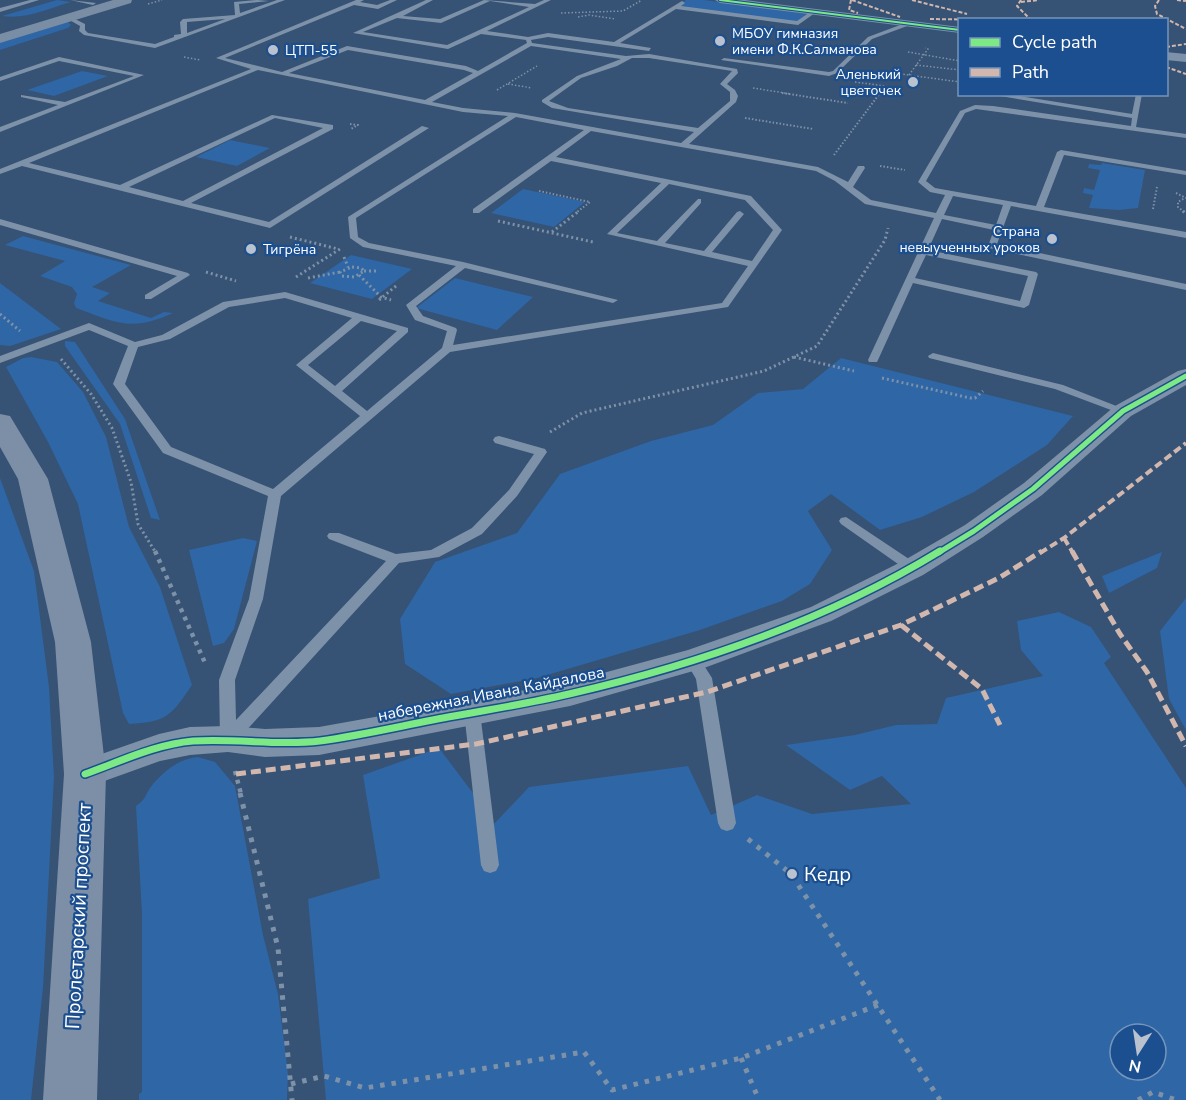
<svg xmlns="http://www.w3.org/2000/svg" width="1186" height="1100" viewBox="0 0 1186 1100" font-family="'Nunito Sans',sans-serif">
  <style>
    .green { fill: #2f66a5; fill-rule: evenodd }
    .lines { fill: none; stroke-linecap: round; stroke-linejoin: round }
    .path-far4 { stroke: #7d92a8; stroke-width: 1.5; stroke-dasharray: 1.5 2; stroke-linecap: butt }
    .path-far3 { stroke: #7d92a8; stroke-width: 2; stroke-dasharray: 1.5 2; stroke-linecap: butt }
    .path-far2 { stroke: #7d92a8; stroke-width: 3; stroke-dasharray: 2 3; stroke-linecap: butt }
    .path-far1 { stroke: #7d92a8; stroke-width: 4.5; stroke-dasharray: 4 5; stroke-linecap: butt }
    .path { stroke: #7d92a8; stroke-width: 5; stroke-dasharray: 4.5 7; stroke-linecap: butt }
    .lane { fill: #7d92a8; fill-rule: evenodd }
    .street { fill: #7d92a8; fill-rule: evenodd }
    .secondary { fill: #798da4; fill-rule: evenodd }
    .primary { fill: #7d8ea7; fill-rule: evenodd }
    .quiet-far2 { stroke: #d1b7ad; stroke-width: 2; stroke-dasharray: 4 2; stroke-linecap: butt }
    .quiet-far1 { stroke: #d1b7ad; stroke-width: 4; stroke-dasharray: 8 4; stroke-linecap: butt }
    .quiet { stroke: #d1b7ad; stroke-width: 5; stroke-dasharray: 10 5; stroke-linecap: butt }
    .cycleway-far2-casing { stroke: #1b4f8f; stroke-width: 4 }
    .cycleway-far1-casing { stroke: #1b4f8f; stroke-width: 8 }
    .cycleway-casing { stroke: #1b4f8f; stroke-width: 10 }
    .cycleway-far2 { stroke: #7ce984; stroke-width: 2 }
    .cycleway-far1 { stroke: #7ce984; stroke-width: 5 }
    .cycleway { stroke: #7ce984; stroke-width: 7 }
    .poi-dot { fill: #b9c2ce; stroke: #1b4f8f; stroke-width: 2 }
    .labels { text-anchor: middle; stroke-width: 4.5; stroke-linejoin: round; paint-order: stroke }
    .far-poi-label { font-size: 14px; fill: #fff; stroke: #1b4f8f; text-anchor: start }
    .street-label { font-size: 16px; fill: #fff; stroke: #1b4f8f }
    .near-poi-label { font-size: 20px; fill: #fff; stroke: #1b4f8f; text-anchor: start }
    .near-street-label { font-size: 20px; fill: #fff; stroke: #1b4f8f }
  </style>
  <rect width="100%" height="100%" fill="#365274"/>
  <!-- green -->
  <path class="green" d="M57,0l14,2c-21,6 -46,18 -69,14z
    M686,0h18l106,14 -12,9 -123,-16z
    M68,22l3,3 -3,3 -68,22v-8z
    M82,71l26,5 -54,20 -27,-6z
    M230,140l40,8 -33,18 -41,-9z
    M1102,163l43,7 -7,38 -19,2 -30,-2 4,-13 -10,-2 1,-5 10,2 6,-20 -12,-2 1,-4 12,1z
    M523,189l62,13 -31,25 -63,-14z
    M23,236l108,29 -39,22 18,6 -12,8 53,17 13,-6 9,1c-42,19 -56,10 -97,-5l-2,-5 3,-9 -5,-7 -32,-11 25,-15 -60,-16z
    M351,255l61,14 -40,30 -62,-16z
    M455,278l78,19 -36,33 -81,-22z
    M0,283l61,46 -51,17 -10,-1z
    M65,341l10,1 50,77 35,101 -9,-2 -31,-94 -55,-78z
    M31,357l26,5 26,30 23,45 23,90 31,60 32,98c-21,31 -25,37 -63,39l-6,-11 -45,-209 -30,-62 -42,-75 17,-9z
    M841,358l232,58 -26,29 -73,47 -52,25 -42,13 -49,-36 -23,17 24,39 -22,34 -28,17 -82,29 -163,48 -86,16 -46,-30 -5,-45 35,-57 82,-29 43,-59 91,-33 62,-16 45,-32 45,-4z
    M0,478l34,93 15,116 5,90 -11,211 -12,112h-31z
    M243,538l14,3 -23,88 -10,14 -11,3 -24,-96z
    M1162,552l-5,16 -48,25 -7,-17z
    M1186,598v132l-17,-31 -9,-68z
    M1059,612l32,15 20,30 -7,6 82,125v312h-860l-18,-201 72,-21 -17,-103 76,-27 40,53 13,25 37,-39 159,-21 23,49 46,-20 55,19 99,-10 -29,-28 -32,14 -64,-45 69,-10 41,-10 41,-1 9,-26 97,-22 -22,-26 -4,-29zM1120,1034h36v36h-36z
    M198,757l17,5 20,24 28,149 15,59 10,80 -1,26h-148v-6l3,-2v-178l-6,-108c9,-6 9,-10 14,-18 11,-15 29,-30 48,-31z"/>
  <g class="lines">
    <!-- path-far4 -->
    <path class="path-far4" d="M148,4l14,-4
      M561,13l62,-2 19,-11
      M578,17l11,-2 26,4
      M908,52l52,9
      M184,57l16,3
      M916,65l44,5
      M886,72l74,10
      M909,75l19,-26 -3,-1
      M855,82l30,4 -6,8
      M508,84l24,4
      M753,88l38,6
      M497,90l40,-24"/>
    <!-- path-far3 -->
    <path class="path-far3" d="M782,93l66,10
      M745,118l68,11
      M350,124l8,1 -7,4
      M834,155l46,-62
      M880,166l25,4
      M539,191l51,11 -13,10
      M1176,193l10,5
      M1153,209l4,-22
      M1184,212l-6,-5v-5l7,-4"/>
    <!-- path-far2 -->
    <path class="path-far2" d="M1183,211l2,2
      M498,221l95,21
      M552,232l27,-21
      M290,237l48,12
      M344,257l4,10
      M352,267l9,1 3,3 -10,6 -12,-1 -2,-4z
      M364,271h15
      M206,272l30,9
      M359,275l22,22 10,3
      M296,277l44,-28
      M308,278l32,-6
      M379,300l17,-14
      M0,314l20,17
      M794,357l60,14
      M61,359l30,35 21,34 19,54 7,42 18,29
      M882,378l88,20h5l8,-7
      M550,432l32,-19 182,-42 53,-25 68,-106 3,-12"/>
    <!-- path-far1 -->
    <path class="path-far1" d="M155,551l51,114
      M235,771l6,23"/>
    <!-- path -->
    <path class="path" d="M240,793l38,155 14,152
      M748,839l43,35 149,226
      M741,1058l18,42
      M291,1084l33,-8 41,12 219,-36 28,38 129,-32 137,-53
      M1138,1100l15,-8 23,8"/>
    <!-- lane -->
    <path class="lane" d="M30,0h9l-39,12v-4z
      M70,0l26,3 -3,2z
      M257,0l12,1 -30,3 1,9 37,-13h8l-130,48 -71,-13 -5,-4 1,-5 -14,-8 5,-1 14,7v6l3,3 67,11 19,-7v-2l7,-1 -1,-12 3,-3 52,-4 -1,-13zM225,19l-38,14v-11z
      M356,0h8l-4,2 17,3 13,-5h7l-19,9 -24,-4 -129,53 57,14 65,-26 119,20 12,5 49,-28 -1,-3 -45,-6 -33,15 -95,-16 73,-33h7l-30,16 37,3 44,-19 51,4 9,-4h7l-64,31 41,6 20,-4 66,9 68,-41 3,2 -4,3 116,15 16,-11 2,3 -17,12 -122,-16 -56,34 31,5 -2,3 -101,-14 -17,3 1,3 94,13 23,-2 88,15 1,4 -11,11 8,6 3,6 -2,6 -47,42 129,23 30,15 10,-16h6l1,2 -12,19 18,13 65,13 9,-18 -15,-3 -12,-10 42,-71 15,-6 18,1 138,20 1,-8 -144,-24h19l125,20 4,-20h6l-6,33 50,7v4l-210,-29 -11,4 -39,68 9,7 101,18 21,-54 4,-2 125,21v4l-122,-20 -20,52 142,25v6l-175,-32 -14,38 189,40v6l-197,-42 -1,-2 6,-16 -52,-11 -14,31 108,22 2,2 -9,31 -5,3 -111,-25 -35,77 -1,2h-8l-1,-2 66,-142 -69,-14 -30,-23 -19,-10 -225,-40 -35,26 195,39 31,34 -54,77 -278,45 -169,144 -18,103 -28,81 1,40 150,-159 -57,-22 -2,-3 2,-3h10l57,21 35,-4 41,-22 37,-38 25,-36 -39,-11 -2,-3 2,-3 4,-1 46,13 2,3 -30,44 -35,38 -43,23 -40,6 -165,181 -6,2 -6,-2 -2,-5 -1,-59 30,-81 19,-103 -105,-43 -50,-69 15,-38 -39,-16 -89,33v-7l89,-33 46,19 27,-7 61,-33 62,-10 123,36v4l-66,59 25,20 75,-63 5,-17 -32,-11 -9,-15 50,-39 -93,-19 -13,-9 -2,-21 160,-101 -45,-4 -205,-42 -229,93 91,22 152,-70 61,10v4l-142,74 78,19 153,-96 7,2 -159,100 -248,-62 -22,8v-5l251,-100 -35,-11zM490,1l39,6 -82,38 -84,-13 34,-14 44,5zM531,46l90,13 -44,17 -35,24v2l10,6 142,24 -13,11 -166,-30 -52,-5 -31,-6zM348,50l116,20 9,3 -48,27 -136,-27zM632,58h17l83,13 -12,13 10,8v9l-32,27 -130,-20 -19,-7 32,-23 36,-12zM516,117l68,13 -111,79v4h6l72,-52 110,22 -54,51 141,32 -26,37 -269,42 4,-15 -1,-2 -33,-12 -7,-10 49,-38 148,35 5,-3 -155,-38 -94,-19 -11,-6 -2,-19zM275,118l48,10 -140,73 -54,-14zM669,184l76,16 28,30 -21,31 -40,-9 32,-38 -4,-3 -3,1 -33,39 -39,-8 36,-40v-4h-3l-41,42 -40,-8zM953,196l50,9 -7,20 -52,-10zM926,255l102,21 -8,25 -105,-23zM285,298l67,20 -56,47 64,51 -87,73 -102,-42 -46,-63 13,-37 32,-8 59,-32zM361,321l36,10 -62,55 -27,-21z
      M908,22l2,3 -38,14 -35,34 -8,3 -108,-16 3,-2 105,14 4,-1 35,-34z
      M59,57l85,18 -144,57v-5l58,-22 -37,-8v-2l44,7 69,-26 -75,-15 -59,20v-4z
      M0,219l188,54 2,2 -39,24h-6v-4l32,-19 -177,-51z
      M933,353l130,32 66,26 -6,3 -4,-1 -64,-24 -126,-31 -1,-2z
      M846,517l72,48 2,3 -2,3h-10l-67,-47 -2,-3 2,-3z
      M693,654l5,2 14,22 24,145 -3,6 -6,2 -6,-2 -3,-6 -22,-144 -11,-19 3,-4z
      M472,706l6,1 2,5 19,153 -3,6 -6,2 -6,-2 -3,-6 -17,-153 2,-5z"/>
    <!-- street -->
    <path class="street" d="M715,0h30l215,27v6l-240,-30z
      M1166,52l20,2v8l-20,-2z
      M1186,369v16l-55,31 -89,79 -59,42 -60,38 -92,46 -127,47 -134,38 -251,49 -54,2 -37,-5 -38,3 -30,6 -75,27 -12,-4 -5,-10 5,-10 86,-30 31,-7 38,-1 37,3 54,-2 251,-45 118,-32 123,-43 92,-46 62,-36 59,-42 91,-77 63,-35z"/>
    <!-- secondary -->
    <path class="secondary" d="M113,0h19l-1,3 -131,40v-9z"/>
    <!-- primary -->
    <path class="primary" d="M0,414l10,2 38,63 43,163 15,132 -9,326h-54l21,-326 -9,-132 -37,-163 -18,-32z"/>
    <!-- quiet-far2 -->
    <path class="quiet-far2" d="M851,0l-2,10 9,3
      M852,0l48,17
      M912,0l55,14
      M1021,0l-4,6 14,14
      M1159,0l-4,6 2,8 29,15
      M1177,0l9,1
      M1021,2l18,-2
      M930,19l70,1
      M1166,47l20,-3
      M1166,67l20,7"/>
    <!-- quiet-far1 -->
    <path class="quiet-far1" d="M1064,538l9,15
      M1040,553l24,-15 122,-95"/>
    <!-- quiet -->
    <path class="quiet" d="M1072,551l48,83 27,38 39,74
      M901,625l81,64 18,36
      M236,774l240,-30 231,-52 194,-67 98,-47 43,-27"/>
    <defs>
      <path id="cycleway-far2" d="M720,0l240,30"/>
      <path id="cycleway-far1" d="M938,553l36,-22 59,-42 90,-78 63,-35"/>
      <path id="cycleway" d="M85,774c34,-12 71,-30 108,-33 42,-3 84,5 127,0 45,-6 89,-17 134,-25 38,-7 77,-13 115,-22 127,-29 260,-75 371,-143"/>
    </defs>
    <!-- cycleway-far2 casing -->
    <use href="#cycleway-far2" class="cycleway-far2-casing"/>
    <!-- cycleway-far1 casing -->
    <use href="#cycleway-far1" class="cycleway-far1-casing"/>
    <!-- cycleway casing -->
    <use href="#cycleway" class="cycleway-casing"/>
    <!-- cycleway-far2 -->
    <use href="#cycleway-far2" class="cycleway-far2"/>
    <!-- cycleway-far1 -->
    <use href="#cycleway-far1" class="cycleway-far1"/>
    <!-- cycleway -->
    <use href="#cycleway" class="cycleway"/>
  </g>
  <!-- markers -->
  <g class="poi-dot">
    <circle cx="720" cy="41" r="6"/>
    <circle cx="273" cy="50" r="6"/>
    <circle cx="913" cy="82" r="6"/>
    <circle cx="1052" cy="239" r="6"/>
    <circle cx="251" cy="249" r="6"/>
    <circle cx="792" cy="874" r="6"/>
  </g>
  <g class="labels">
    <!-- far-poi labels -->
    <g class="far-poi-label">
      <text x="732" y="38">МБОУ гимназия<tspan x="732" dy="16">имени Ф.К.Салманова</tspan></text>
      <text x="285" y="55">ЦТП-55</text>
      <text x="901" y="79" text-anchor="end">Аленький<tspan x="901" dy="16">цветочек</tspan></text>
      <text x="1040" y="236" text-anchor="end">Страна<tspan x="1040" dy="16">невыученных уроков</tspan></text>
      <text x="263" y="254">Тигрёна</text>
    </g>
    <!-- street labels -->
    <g class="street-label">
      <text transform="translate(491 693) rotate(-11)" y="6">набережная Ивана Кайдалова</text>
    </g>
    <!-- near-poi labels -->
    <g class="near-poi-label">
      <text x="804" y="881">Кедр</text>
    </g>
    <!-- near-street labels -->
    <g class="near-street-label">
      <text transform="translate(78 916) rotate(-87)" y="7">Пролетарский проспект</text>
    </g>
  </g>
  <!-- legend -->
  <rect x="958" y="18" width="210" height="78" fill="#1b4f8f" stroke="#7695bc" stroke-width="1.5"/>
  <rect x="970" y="38" width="30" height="9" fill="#7ce984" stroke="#7695bc" stroke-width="1.5"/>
  <text x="1012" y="48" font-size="18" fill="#ffffff">Cycle path</text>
  <rect x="970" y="68" width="30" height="9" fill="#d1b7ad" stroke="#7695bc" stroke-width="1.5"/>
  <text x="1012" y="78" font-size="18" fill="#ffffff">Path</text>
  <!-- north arrow -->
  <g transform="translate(1138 1052) rotate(192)"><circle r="28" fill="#1b4f8f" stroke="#7695bc" stroke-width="1.5"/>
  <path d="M0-4.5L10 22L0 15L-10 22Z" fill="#b9c2ce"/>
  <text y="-9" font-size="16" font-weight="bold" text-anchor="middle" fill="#ffffff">N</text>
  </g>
</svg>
